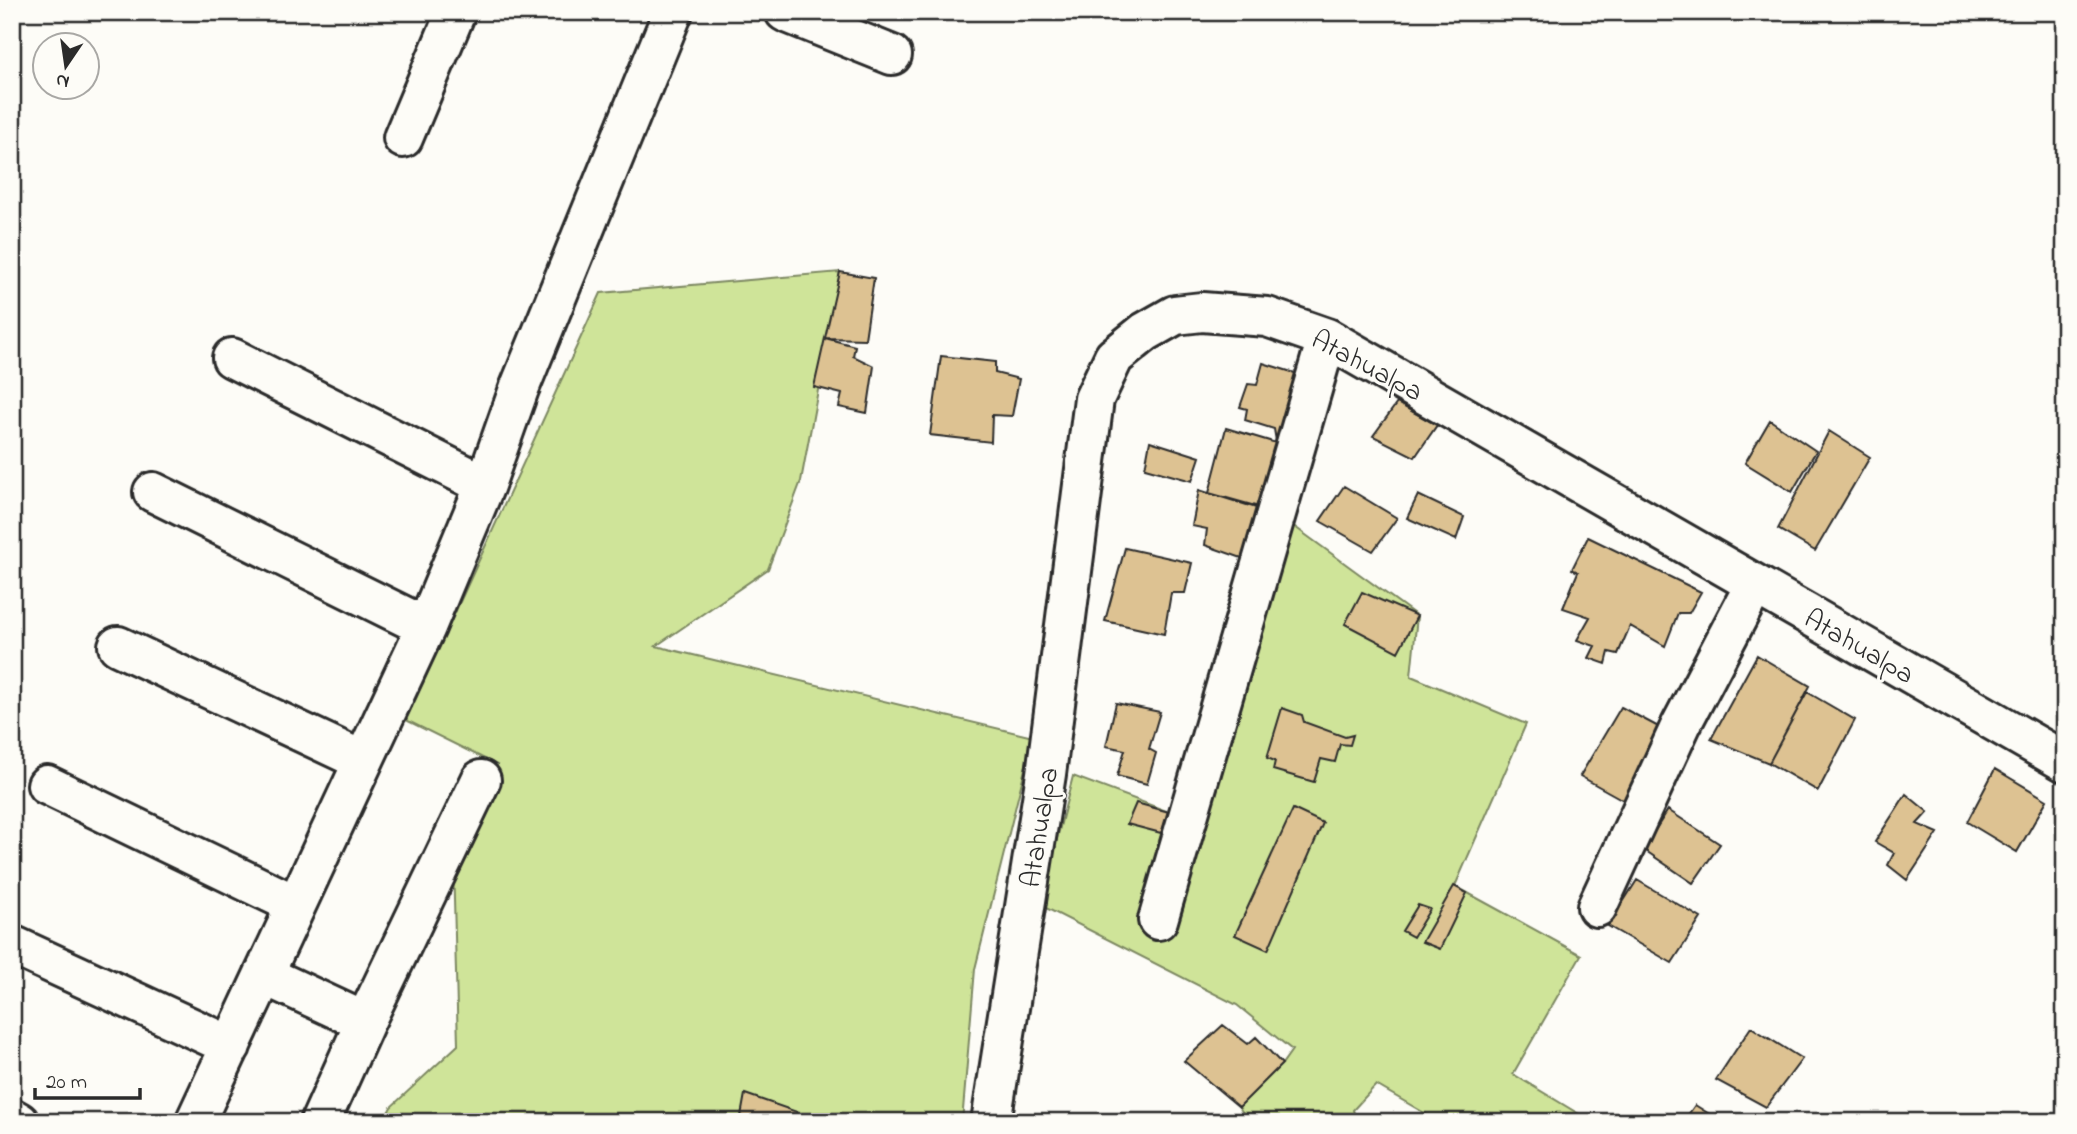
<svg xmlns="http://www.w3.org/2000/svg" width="2077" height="1134" viewBox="0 0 2077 1134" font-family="'Indie Flower',sans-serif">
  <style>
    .green { fill: #cfe499; stroke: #7d8862; stroke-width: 2 }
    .building { fill: #ddc292; stroke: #2b2b2b; stroke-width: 2 }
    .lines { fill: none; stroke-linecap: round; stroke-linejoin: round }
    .street-casing { stroke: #2b2b2b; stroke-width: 44 }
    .path { stroke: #2b2b2b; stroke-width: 4.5; stroke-dasharray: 5 5; stroke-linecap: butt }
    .street { stroke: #fdfcf7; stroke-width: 38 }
    .labels { text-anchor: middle; stroke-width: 6; stroke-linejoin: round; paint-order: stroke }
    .street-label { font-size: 28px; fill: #2b2b2b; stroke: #fdfcf7 }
  </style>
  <rect width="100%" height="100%" fill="#fdfcf7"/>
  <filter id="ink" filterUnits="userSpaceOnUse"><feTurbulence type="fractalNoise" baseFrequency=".0143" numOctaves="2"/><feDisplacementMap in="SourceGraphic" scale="14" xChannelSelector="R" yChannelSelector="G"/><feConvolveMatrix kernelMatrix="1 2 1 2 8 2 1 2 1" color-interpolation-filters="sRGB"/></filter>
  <g filter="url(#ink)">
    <!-- green -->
    <path class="green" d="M840,272l-39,209 -33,88 -112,77 377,91 -58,232 -13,153h-579l8,-15 67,-62 -5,-182 44,-98 -91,-45 195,-427z
      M1273,511l144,105 -6,60 115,48 -71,162 126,69 -68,119 79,48h-152l-64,-37 -23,25 4,12h-108l-10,-15 43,-43 10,-14 -55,-45 -197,-100 33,-129 96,36z"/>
    <!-- building -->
    <path class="building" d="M840,272l34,6 -9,61 -40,-1z
      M825,338l30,8 -2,10 21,10 -7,47 -28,-6 3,-13 -28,-7z
      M941,356l54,6v11l24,6 -7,37 -20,-1 -1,27 -61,-7z
      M1263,363l51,16 -21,69 -17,-7 -2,-12 -29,-9 2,-11 -7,-2 8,-23 9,1z
      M1397,403l40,22 -22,32 -42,-21z
      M1770,420l46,31 -24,41 -47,-29z
      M1226,428l67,20 -20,63 -64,-18z
      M1829,431l41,26 -55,94 -37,-22z
      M1150,441l50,16 -8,24 -47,-13z
      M1344,486l53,32 -24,33 -53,-30z
      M1199,490l67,21 -13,51 -48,-17 2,-16 -15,-3z
      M1418,495l46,22 -8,23 -49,-22z
      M1588,537l113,55 -12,21h-11l-13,33 -35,-20 -12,28 -9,-2 -3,12 -17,-6 6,-12 -18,-6 13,-23 -27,-9 15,-36 -6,-3z
      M1125,548l67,15 -7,30h-14l-7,41 -59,-13z
      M1362,592l55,24 -19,36 -53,-28z
      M1757,655l53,31 -41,77 -58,-24z
      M1807,692l48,28 -37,71 -49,-28z
      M1116,703l44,9 -11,37 7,4 -9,31 -30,-8 8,-26 -19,-4z
      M1621,707l45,24 -41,70 -45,-25z
      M1282,708l20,7 2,7 41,15 8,-2 -3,10 -10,-1 -5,18 -14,-3 -7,23 -41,-12 2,-9 -8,-3z
      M1995,769l52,31 -30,52 -50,-30z
      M1906,794l22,18 -11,12 21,9 -31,47 -19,-15 6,-12 -19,-11z
      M1136,803l33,9 -8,21 -34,-9z
      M1293,809l30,14 -55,127 -33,-15z
      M1668,810l52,34 -27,39 -50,-34z
      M1637,880l64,38 -29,45 -64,-37z
      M1454,886l13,7 -27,56 -18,-7z
      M1418,905l12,4 -17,28 -11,-6z
      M1223,1025l25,19 8,-7 26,27 -43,43 -55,-46z
      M1751,1027l51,32 -36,48 -50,-27z
      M745,1094l52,18 -4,10h-39l-13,-6z
      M1695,1105l27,17h-39z"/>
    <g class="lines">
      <defs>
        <path id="street" d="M785,12l107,43
          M403,138l53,-126
          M232,358l253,127
          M153,492l273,135
          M118,646l245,115
          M47,785l249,120
          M1597,907l84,-182 74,-141
          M1158,920l169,-582
          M12,945l219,101
          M264,975l101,47 -45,100
          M365,1022l116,-242
          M12,1118l7,4
          M195,1122l231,-495 59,-142 34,-96 154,-377
          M991,1122l55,-348 48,-375 20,-42 31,-25 30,-17 27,-3 65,5 60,21 738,424"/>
      </defs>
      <!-- street casing -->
      <use href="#street" class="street-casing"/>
      <!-- path -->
      <path class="path" d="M1932,1122l5,-7 3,7"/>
      <!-- street -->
      <use href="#street" class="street"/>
    </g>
  </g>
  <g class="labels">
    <!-- street labels -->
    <g class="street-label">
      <text transform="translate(1368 364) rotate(28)" y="10">Atahualpa</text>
      <text transform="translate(1860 645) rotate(30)" y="10">Atahualpa</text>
      <text transform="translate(1038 827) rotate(-81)" y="10">Atahualpa</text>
    </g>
  </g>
  <!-- margin -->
  <rect width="2077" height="1134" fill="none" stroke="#fdfcf7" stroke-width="42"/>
  <rect x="21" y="21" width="2035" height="1092" fill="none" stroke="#2b2b2b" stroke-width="2.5" filter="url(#ink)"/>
  <!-- north arrow -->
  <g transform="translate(66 66) rotate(193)"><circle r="33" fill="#fdfcf7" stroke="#a9a8a5" stroke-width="2"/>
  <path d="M0-5L12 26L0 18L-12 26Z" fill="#2b2b2b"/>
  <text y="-10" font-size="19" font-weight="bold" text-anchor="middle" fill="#2b2b2b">N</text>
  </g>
  <!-- scale -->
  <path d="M35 1088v10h105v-10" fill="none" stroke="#2b2b2b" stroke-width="3.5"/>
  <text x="46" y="1088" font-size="21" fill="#2b2b2b" stroke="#fdfcf7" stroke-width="5" paint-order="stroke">20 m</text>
</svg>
